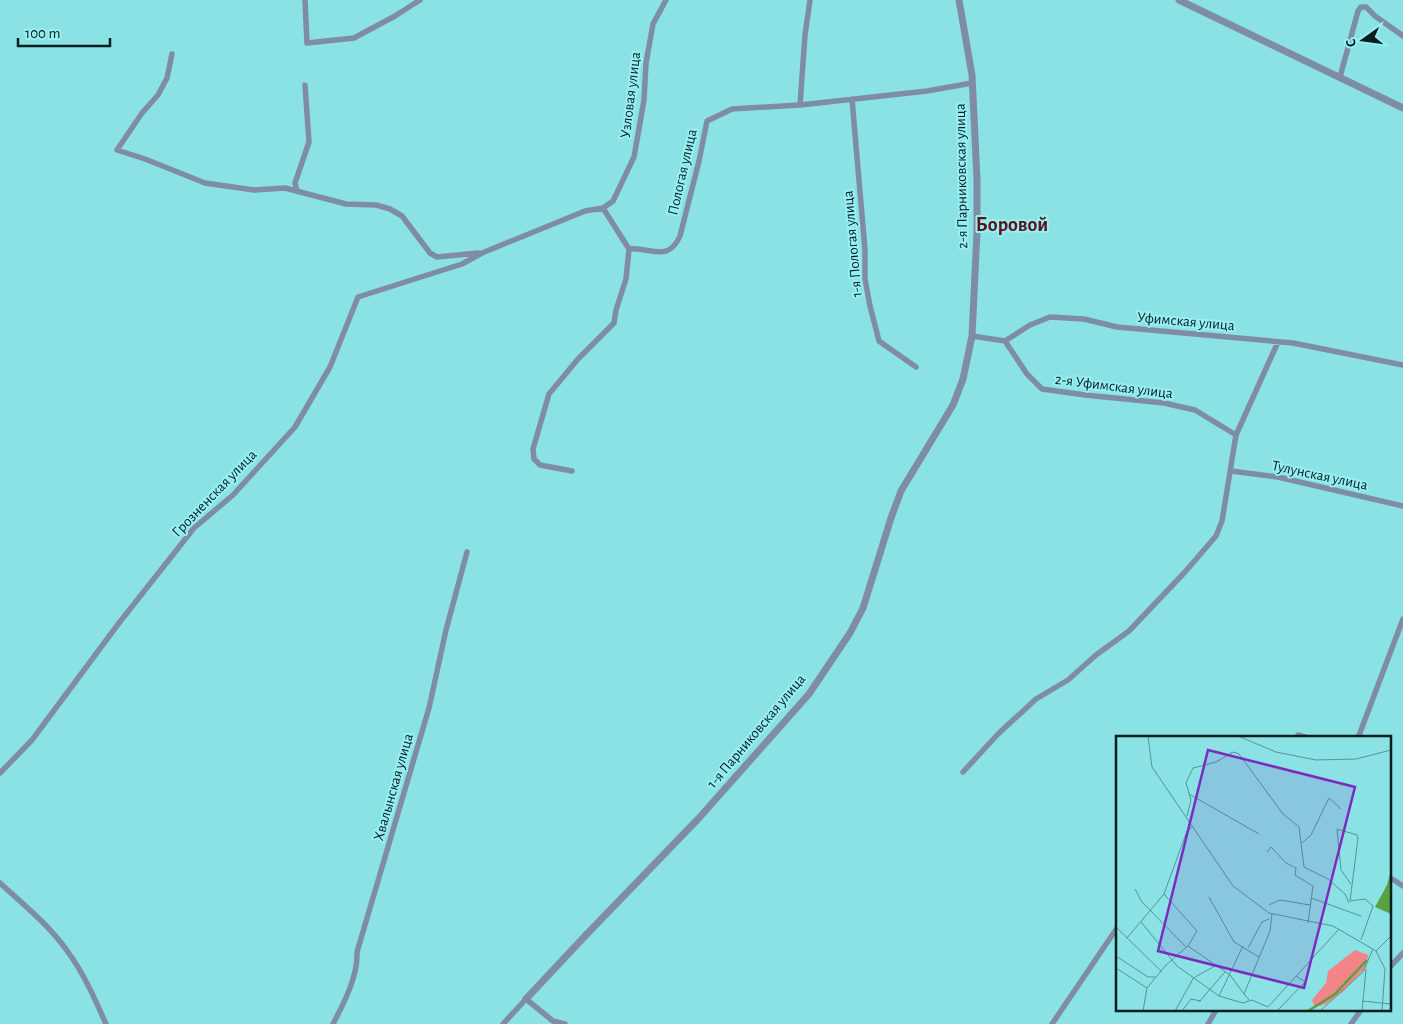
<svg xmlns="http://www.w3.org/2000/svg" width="1403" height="1024" viewBox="0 0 1403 1024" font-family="'Alegreya Sans',sans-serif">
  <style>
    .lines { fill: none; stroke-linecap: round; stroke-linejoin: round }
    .minor { stroke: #7e8da4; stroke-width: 5.5 }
    .tertiary { stroke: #7e8da4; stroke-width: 7 }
    .labels { text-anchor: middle; stroke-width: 4; stroke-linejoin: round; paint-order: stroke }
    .street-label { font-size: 15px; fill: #031f20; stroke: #98eff2 }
    .district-label { font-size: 20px; font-weight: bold; fill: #5a151d; stroke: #98eff2 }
    .inset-river { fill: none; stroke: #58a23f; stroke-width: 2.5 }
    .inset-road { fill: none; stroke: #559496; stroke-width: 1 }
    .view { fill: #7b2cbf; fill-opacity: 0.15; stroke: #7b2cbf; stroke-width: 2.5 }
    .inset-edge { fill: none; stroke: #031f20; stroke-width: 2.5 }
  </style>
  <rect width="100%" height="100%" fill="#8be2e5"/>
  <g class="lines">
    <!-- minor -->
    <path class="minor" d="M305,0l2,43 47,-5 41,-22 25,-16
      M172,54l-5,24 -9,17 -16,18 -25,37 28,9 60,24 49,7 31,-2 61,16 30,1 14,4 12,7 28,37 7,4 41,-4
      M1340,77l18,-66 3,-4h5l9,9 28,20
      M852,99l13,151v29l5,27 9,35 37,26
      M800,105l5,-70 5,-35
      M297,191l-2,-8 14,-41 -4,-57
      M603,208l26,41
      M629,249c22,-2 39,14 51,-13l19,-75 8,-40 25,-12 68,-4 127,-14 45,-8
      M972,336l33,5 25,-16 20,-8 34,2 33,8 176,16 110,22
      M1005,341l22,33 15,15 43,6 79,8 31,7 41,25
      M572,471l-32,-6 -6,-6 -1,-10 16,-55 29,-35 36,-36 2,-13 10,-31 3,-30
      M1231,471l47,6 125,29
      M1298,735l10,3
      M1358,738l45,-119
      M963,772l35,-38 38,-35 32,-19 28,-25 33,-24 56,-59 31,-36 6,-15 14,-86 42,-93
      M0,773l32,-33 87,-117 75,-95 39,-33 62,-68 35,-60 28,-70 104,-33 20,-11 103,-42 18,-3 10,-7 21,-44 10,-57 2,-37 7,-39 13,-24
      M1389,877l14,9
      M0,883c24,22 49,42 68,69 16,22 27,47 38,72
      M1389,968l14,-15
      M333,1024c11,-21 25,-48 24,-72l72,-244 17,-78 21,-78
      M503,1024l23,-25 27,22 12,3
      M1052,1024l65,-96
      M1208,1024l8,-14
      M1351,1024l10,-14"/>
    <!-- tertiary -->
    <path class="tertiary" d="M1179,0l224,108
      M526,999l60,-64 113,-117 110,-124 41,-61 13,-25 28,-90 10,-27 52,-86 10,-26 9,-43 5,-104v-53l-5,-104 -13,-75"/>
  </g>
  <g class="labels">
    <!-- street labels -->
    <g class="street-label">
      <text transform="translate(630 95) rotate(-83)" y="5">Узловая улица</text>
      <text transform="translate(682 172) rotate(-77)" y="5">Пологая улица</text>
      <text transform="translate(961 176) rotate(-91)" y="5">2-я Парниковская улица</text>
      <text transform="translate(852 244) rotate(-95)" y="5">1-я Пологая улица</text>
      <text transform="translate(1186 321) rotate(5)" y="5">Уфимская улица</text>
      <text transform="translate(1114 386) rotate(7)" y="5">2-я Уфимская улица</text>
      <text transform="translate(1320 475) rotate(12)" y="5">Тулунская улица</text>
      <text transform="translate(214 493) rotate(-46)" y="5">Грозненская улица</text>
      <text transform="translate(756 731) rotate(-50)" y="5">1-я Парниковская улица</text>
      <text transform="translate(393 787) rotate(-74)" y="5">Хвалынская улица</text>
    </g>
    <!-- district labels -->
    <g class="district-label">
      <text x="1012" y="231">Боровой</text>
    </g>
  </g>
  <!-- overview -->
  <g transform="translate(1116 736)">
    <rect width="275" height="275" fill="#8be2e5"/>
    <path d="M239,214l13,5 -2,12 -22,24 -18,13 -11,3 -3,-7 14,-17 2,-12z" fill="#f38488"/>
    <path d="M236,220l7,2 2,7 -23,19 -2,-10z" fill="#f38488"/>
    <path d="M275,134v44l-16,-7 12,-22z" fill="#58a23f"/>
    <path class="inset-river" d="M192,275l27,-17 32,-34"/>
    <path class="inset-road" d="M32,0l4,31 81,119 36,27 64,13 43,25 9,18 -3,42M122,0l38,16 40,8 40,-1 35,-9M73,58l70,40M71,80l4,-16 -5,-17 7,-15 23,-6 17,-10 6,2 44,60 16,13 5,40 24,12 17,15 4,9M186,107l9,-8 18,-37 12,11M151,116l4,-5 15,16 10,5M180,132l-1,7 18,11 -5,37M235,148l-10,-14 -4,-41 20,6 1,3 -8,63 15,-2 8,7 -12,34M19,153l7,13 44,45M93,161l25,45 25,15M195,162l50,18M153,169l11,-5 30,5M25,186l36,44 42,30 24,7 9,-3 16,7 71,-78M0,191l45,44M11,202l37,-44 23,-63 6,-5M72,210l42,29 14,19M132,212l14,-26 7,-3M260,215l15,-15M0,220l32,21h7M0,232l31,20M79,241l20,-11M103,260l24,-50M133,264l-5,-6 26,-63 2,-17M246,265l29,3M83,266l26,-30M27,275l4,-23 19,-23 22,-19 9,-15 -33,-37M59,275l19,-34M66,275l9,-12 10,2M161,275l28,-29 -9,-6M204,275l43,-39 10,-23M246,275l4,-42"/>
    <path class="view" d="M92,14l147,37 -51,201 -146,-37z"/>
    <rect width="275" height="275" class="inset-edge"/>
  </g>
  <!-- north arrow -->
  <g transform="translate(1363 40) rotate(256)" stroke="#98eff2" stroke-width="4" paint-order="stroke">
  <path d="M0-4L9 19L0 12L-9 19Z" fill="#031f20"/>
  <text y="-8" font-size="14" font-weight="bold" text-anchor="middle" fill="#031f20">С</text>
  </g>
  <!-- scale -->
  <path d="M18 38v8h92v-8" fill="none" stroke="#031f20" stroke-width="2.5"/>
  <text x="25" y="38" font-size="15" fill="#031f20" stroke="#98eff2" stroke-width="4" paint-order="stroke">100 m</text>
</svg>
